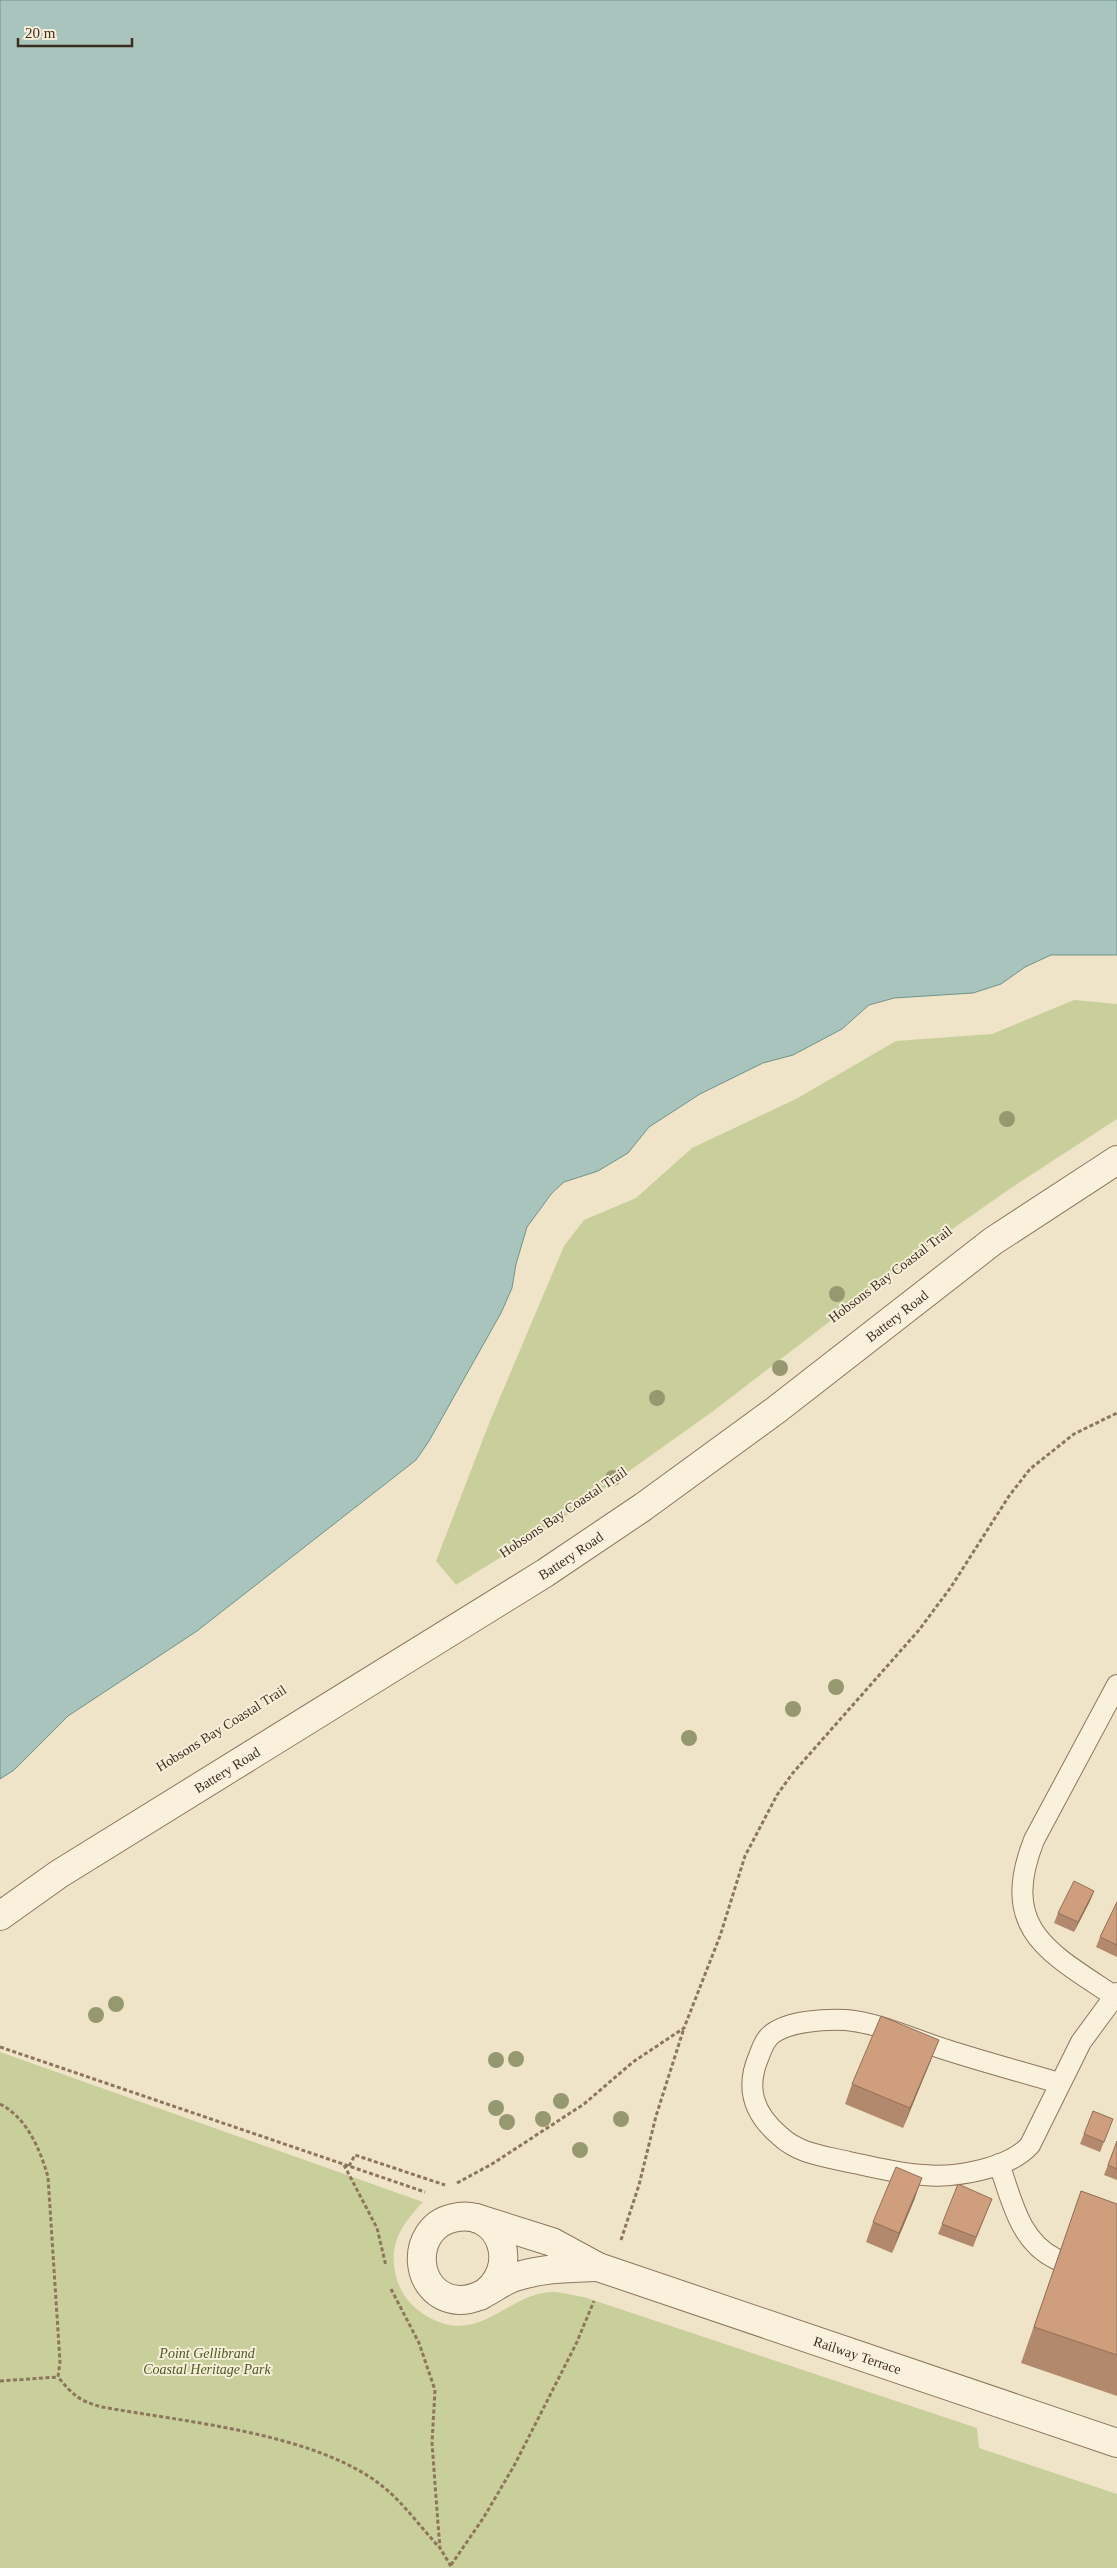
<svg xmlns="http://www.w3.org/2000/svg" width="1117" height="2568" viewBox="0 0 1117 2568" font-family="Georgia,serif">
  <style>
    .green { fill: #c9cf9b }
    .water { fill: #a9c4bc; stroke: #6f938a }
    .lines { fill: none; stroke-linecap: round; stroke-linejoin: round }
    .service-casing { stroke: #8d765c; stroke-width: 22 }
    .minor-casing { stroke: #8d765c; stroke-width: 30 }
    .tertiary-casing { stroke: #8d765c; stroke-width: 30 }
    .path { stroke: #8d765c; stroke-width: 3; stroke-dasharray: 4 2.5; stroke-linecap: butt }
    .service { stroke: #faf1dc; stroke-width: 20 }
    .minor { stroke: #faf1dc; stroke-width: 28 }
    .tertiary { stroke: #faf1dc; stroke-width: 28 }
    .tree { fill: #96986f }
    .wall { fill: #b2896c }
    .shaded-wall { fill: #916f58 }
    .building { fill: #cf9f7d; stroke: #916f58 }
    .labels { text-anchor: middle; stroke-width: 4; stroke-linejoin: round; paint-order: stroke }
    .street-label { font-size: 14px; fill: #3d2e20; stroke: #f7eed8 }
    .park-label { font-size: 14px; font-style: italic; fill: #4d5a26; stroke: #f7eed8 }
  </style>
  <rect width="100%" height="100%" fill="#f0e4c8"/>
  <!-- green -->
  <path class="green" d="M1074,1000l43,4v115l-106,69 -83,58 -216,166 -156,111 -100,62 -20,-24 54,-140 74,-175 20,-26 52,-22 56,-50 104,-49 100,-58 96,-7z
    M0,2052l423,150c-21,22 -35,42 -27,74 4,17 15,30 29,39 55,34 81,-23 129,-23 9,0 20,4 30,5l393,131 2,20 138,46v74h-1117z"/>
  <!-- water -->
  <path class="water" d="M0,0h1117v955h-66l-26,12 -24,17 -28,9 -79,5 -25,7 -27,24 -49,26 -30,8 -63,31 -51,33 -21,26 -30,18 -34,11 -12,11 -25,34 -11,37 -4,24 -11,25 -72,128 -13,19 -219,171 -129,85 -54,54 -14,9z"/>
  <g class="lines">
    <defs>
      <path id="service" d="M1114,1996c-66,-44 -115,-67 -80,-156l83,-155
        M1059,2083c-37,-11 -75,-21 -112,-33 -33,-10 -67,-27 -101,-30 -21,-1 -57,1 -74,14 -7,5 -10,14 -13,22 -14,32 -6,57 21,80 19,18 44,20 69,26 25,5 50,12 75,13 30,3 85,-6 106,-30l51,-103 36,-49
        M999,2164c13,36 20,77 57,95"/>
      <g id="minor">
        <path id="s1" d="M476,2218l76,24 46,25 519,176"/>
        <path d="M480,2296c43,-25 22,-90 -27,-78 -44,10 -41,79 6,82 22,1 37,-17 56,-23 27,-9 55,-9 83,-10"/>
      </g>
      <g id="tertiary">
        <path id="s2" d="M0,1916l59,-42 486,-301 98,-66 133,-97 217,-169 124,-81"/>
      </g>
    </defs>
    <!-- service casing -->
    <use href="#service" class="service-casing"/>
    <!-- minor casing -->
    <use href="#minor" class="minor-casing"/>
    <!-- tertiary casing -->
    <use href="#tertiary" class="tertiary-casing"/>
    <!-- path -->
    <path class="path" d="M0,2047l425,145
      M0,2104c27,14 40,45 48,73l12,185 -2,15c15,18 21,24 44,30 83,15 212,26 279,78 22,17 40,43 59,63
      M344,2165l33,63 9,38
      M349,2166l6,-11 90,30
      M457,2183l35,-19 92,-60 49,-42 51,-34 36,-92 25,-80 32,-61 15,-21 127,-144 32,-43 58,-91 21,-27 44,-35 43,-21
      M621,2240l18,-55 17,-69 28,-88
      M391,2289l28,54 16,47 -3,53 6,81 2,24 12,20
      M0,2381l58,-4
      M451,2565l33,-48 31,-53 61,-120 18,-43"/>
    <!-- service -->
    <use href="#service" class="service"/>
    <!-- minor -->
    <use href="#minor" class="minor"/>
    <!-- tertiary -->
    <use href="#tertiary" class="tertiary"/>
  </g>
  <!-- trees -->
  <g class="tree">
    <circle cx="1007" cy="1119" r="8"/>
    <circle cx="837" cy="1294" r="8"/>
    <circle cx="780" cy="1368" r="8"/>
    <circle cx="657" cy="1398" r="8"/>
    <circle cx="613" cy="1478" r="8"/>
    <circle cx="836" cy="1687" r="8"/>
    <circle cx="793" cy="1709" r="8"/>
    <circle cx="689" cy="1738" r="8"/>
    <circle cx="116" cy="2004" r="8"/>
    <circle cx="96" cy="2015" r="8"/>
    <circle cx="516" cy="2059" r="8"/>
    <circle cx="496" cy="2060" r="8"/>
    <circle cx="561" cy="2101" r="8"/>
    <circle cx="496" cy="2108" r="8"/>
    <circle cx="543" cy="2119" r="8"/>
    <circle cx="621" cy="2119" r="8"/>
    <circle cx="507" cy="2122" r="8"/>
    <circle cx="580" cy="2150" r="8"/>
  </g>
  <!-- wall -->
  <path class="wall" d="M1094,1891l-4,10 -16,31 -20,-9 4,-10z
    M1117,1902v55l-21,-10 4,-10z
    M931,2060l-28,68 -58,-24 7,-20z
    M1093,2111l20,8 -13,33 -20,-8z
    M1117,2141v39l-13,-5z
    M1081,2191l36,13v192l-96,-33z
    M915,2198l-23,55 -26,-11 7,-20z
    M992,2199l-19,48 -35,-13 4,-10z"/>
  <!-- shaded-wall -->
  <path class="shaded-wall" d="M1094,1891l-4,10 -16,31 4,-10z
    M939,2040l-8,20 -28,68 7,-20z
    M922,2178l-7,20 -23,55 7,-20z"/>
  <!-- building -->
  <path class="building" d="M1074,1881l20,10 -16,31 -20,-9z
    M1117,1902v43l-17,-8z
    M881,2016l58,24 -29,68 -58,-24z
    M1093,2111l20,8 -9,23 -20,-8z
    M1117,2141v28l-9,-4z
    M896,2167l26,11 -23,55 -26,-11z
    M958,2184l34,15 -16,38 -34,-13z
    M1081,2191l36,13v151l-83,-28z"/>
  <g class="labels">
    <!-- street labels -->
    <g class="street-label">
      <text transform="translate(890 1274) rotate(-37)" y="5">Hobsons Bay Coastal Trail</text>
      <text dy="5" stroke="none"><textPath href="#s2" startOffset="1080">Battery Road</textPath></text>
      <text transform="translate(563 1512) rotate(-34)" y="5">Hobsons Bay Coastal Trail</text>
      <text dy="5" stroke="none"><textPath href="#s2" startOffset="675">Battery Road</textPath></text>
      <text transform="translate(221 1728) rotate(-32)" y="5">Hobsons Bay Coastal Trail</text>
      <text dy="5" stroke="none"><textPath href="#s2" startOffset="270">Battery Road</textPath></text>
      <text dy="5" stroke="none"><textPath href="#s1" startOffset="406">Railway Terrace</textPath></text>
    </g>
    <!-- park labels -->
    <g class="park-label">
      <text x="207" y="2358">Point Gellibrand<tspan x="207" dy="16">Coastal Heritage Park</tspan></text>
    </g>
  </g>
  <!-- scale -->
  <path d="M18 38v8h114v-8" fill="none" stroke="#3d2e20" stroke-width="2.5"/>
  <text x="25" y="38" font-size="15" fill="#3d2e20" stroke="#f7eed8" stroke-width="4" paint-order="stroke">20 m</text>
</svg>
